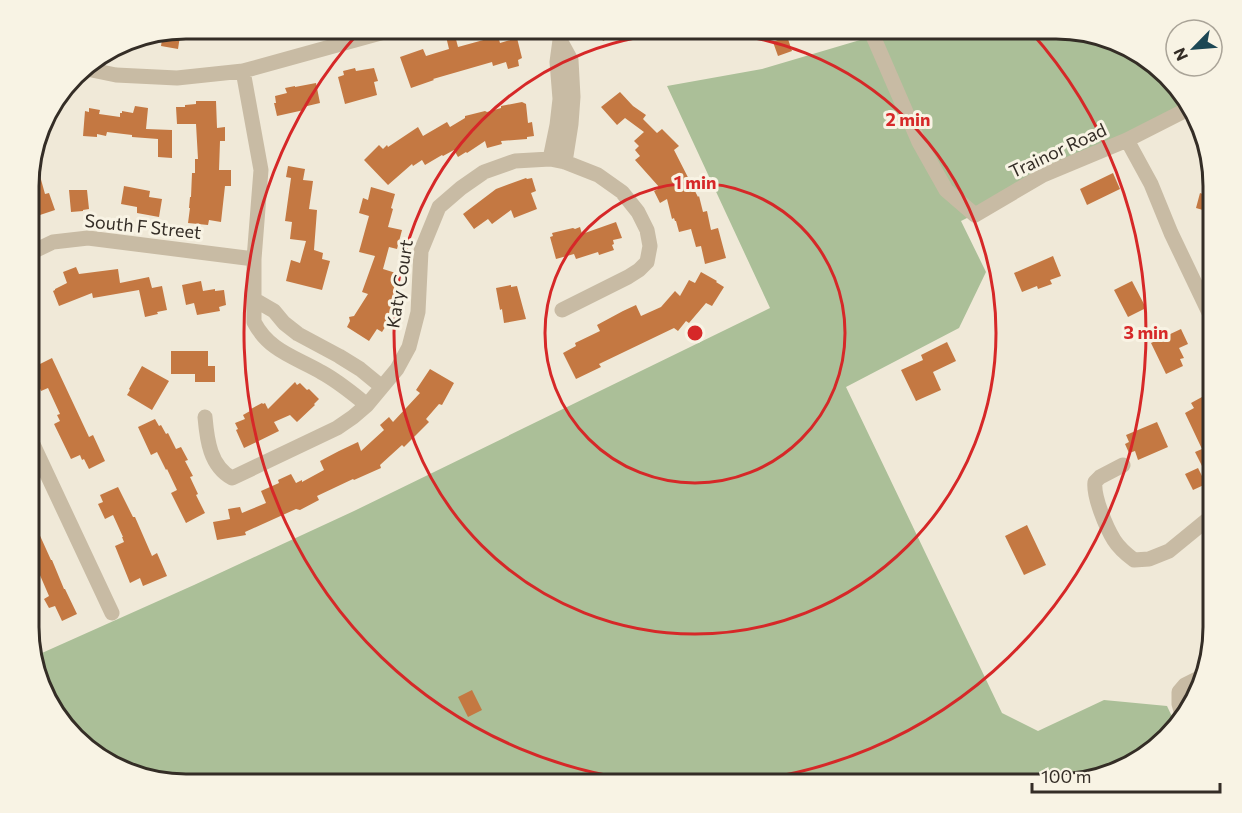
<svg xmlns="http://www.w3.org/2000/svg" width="1242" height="813" viewBox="0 0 1242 813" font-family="Commissioner,sans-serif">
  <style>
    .green { fill: #abbf98 }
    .building { fill: #c47842 }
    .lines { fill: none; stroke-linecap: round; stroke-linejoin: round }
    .minor { stroke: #c8bba4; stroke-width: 15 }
    .ring { fill: none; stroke: #d62828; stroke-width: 3 }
    .labels { text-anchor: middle; stroke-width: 6; stroke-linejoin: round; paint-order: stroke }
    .street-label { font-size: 18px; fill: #342d26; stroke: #f8f3e4 }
    .rim { fill: none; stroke: #342d26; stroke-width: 3 }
    .centre { fill: #d62828; stroke: #f8f3e4; stroke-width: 3 }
    .ring-label { font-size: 18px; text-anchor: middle; font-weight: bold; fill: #d62828; stroke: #f8f3e4; stroke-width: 6; stroke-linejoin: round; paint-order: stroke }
  </style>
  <rect width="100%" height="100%" fill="#f0e9d8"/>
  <!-- green -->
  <path class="green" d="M874,29h182l88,26 47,51 -230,115 25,51 -27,56 -113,59 156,326 36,18 66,-31 63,6 9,19 -42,39 -68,20h-880l-88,-26 -48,-52 -17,-49 161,-72 160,-74 416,-203 -103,-222 95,-17 115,-34z"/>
  <!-- building -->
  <path class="building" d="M186,28h11l-2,11 -15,-3 -2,13 -17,-3 2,-13z
    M444,28h9l5,19 40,-11 2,7 17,-5 5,20 -4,2 1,6 -11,3 -2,-7 -13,4 -1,-4 -59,17 1,1 -23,8 -11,-31 23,-8 3,7 23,-7z
    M597,28h30l-24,13z
    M787,36l5,15 -14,5 -5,-14z
    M355,68l1,3 18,-3 4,13 -4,1 3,13 -32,9 -7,-27 6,-2 -1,-4z
    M316,83l4,20 -17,4 1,3 -27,6 -3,-13h2l-1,-7 12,-3 -2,-5 10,-2v1z
    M620,92l13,14 13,9 -3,4 14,14 5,-4 17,17 -5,4 24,47 1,-1 4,16 4,-1 4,19 7,-2 8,30 -21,6 -4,-18 -5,1 -5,-18 -12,3 -3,-11h-1l-1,-3 -2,1 -5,-20 -7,4 -6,-12 6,-3 -25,-28 5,-4 -5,-6 4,-4 -5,-5 10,-9 -19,-14 -8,7 -16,-18z
    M196,101h20l1,27 8,-1v14h-5l-1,29h12v16h-6l-4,36 -12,-2 -1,5 -20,-2 2,-15h-1l1,-11h1l1,-24h3v-14h3l-2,-35h-19l-1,-17h9v-2l11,-1z
    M522,102l4,2 2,19 4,-1 2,14 -7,1v2l-26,2 1,3 -15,4 -2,-7 -18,12 -1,-1 -8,5 -4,-7 -11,6 -1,-1 -17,10 -3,-5 -9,6 -1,-2 -24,21 -24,-25 15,-15 4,4 4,-4 1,2 30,-20 5,9 24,-14 3,5 15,-9v-2l20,-5 2,1 14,-4v-2z
    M135,106l13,2 -2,21 26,1v28l-14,-1v-18l-26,-2v-2l-25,-3 -1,4 -9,-2v3l-14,-1 2,-25 4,1v-4l11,2 -1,4 21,3v-4h2v-2l11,2z
    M288,166l17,3 -2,11 10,1 -4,28 8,1 -3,40 9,3 -1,6 8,2 -8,29 -36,-9 5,-21 9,3 6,-22 -16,-2 2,-17 -7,-1 6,-43 -5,-1z
    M1113,173l7,16 -33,16 -7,-16z
    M40,176l5,18 4,-1 6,17 -15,5 -4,-14 -6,2v-24z
    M526,178l1,1 5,-1 4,13 -5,2 6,16 -23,9 -3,-8 -19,14 -4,-5 -14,10 -11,-15 33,-25z
    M124,186l26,5 -1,6 13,2 -3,18 -22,-4v-6l-16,-3z
    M371,187l24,7 -4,14 2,1 -5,18 14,3 -5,19 -8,-2 -6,22 16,5 -5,14 3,1 -8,25 3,2 -10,16 -5,-3 -8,12 -22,-14 3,-6 -1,-4 5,-1 14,-22 -6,-2 13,-36 -16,-4 10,-36 -10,-3 4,-15 5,2z
    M69,190h18l2,19 -6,1v1l-12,1z
    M1200,193l13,5v15l-17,-5z
    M616,222l6,16 -9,2 1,4 -2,1 2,5 -15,5 -1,-3 -22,7 -2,-5 -18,5 -6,-22 3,-1 -1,-3 21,-5 2,1 5,-2 2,7z
    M1053,256l8,20 -11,4 2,4 -14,5 -1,-3 -15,6 -8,-19z
    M76,267l3,7 39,-5 2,14 29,-6 3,11 10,-2 5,24 -10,2 1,2 -13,3 -6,-27 -46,8 -1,-5 -33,13 -6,-15 2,-1v-1l12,-6 -4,-11z
    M701,272l16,9 -1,1 8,5 -12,19 -6,-3 -17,20 -3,-2 -8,10 -4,-3 -75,36 2,3 -25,12 -13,-26 13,-7 -1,-3 25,-12 -3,-6 26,-14 13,-6 5,11 20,-9 14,-16 5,5 9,-16 6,3z
    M201,281l2,10 12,-2v2l9,-1 2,15 -7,2 1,4 -23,4 -3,-12 -8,2 -4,-20z
    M1132,281l14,27 -18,9 -14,-27z
    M511,285v2l6,-1 9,33 -22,4 -2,-14 -2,1 -4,-22z
    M1181,329l7,15 -9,4 5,10 -4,1 3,7 -17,8 -15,-31z
    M947,342l9,19 -23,11 8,18 -25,11 -15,-31 22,-10 -2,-5z
    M171,351h37v15h7v16h-20v-8h-24z
    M52,358l37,79 4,-2 12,26 -16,8 -5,-10 -2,1 -2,-5 -9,4 -17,-35 6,-3 -3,-6 3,-1 -12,-26 -7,3 -5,-12 1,-1 -5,-10z
    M142,366l27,15 -17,29 -25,-15 3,-5 -1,-1z
    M430,369l24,14 -12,22 -3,-1 -13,15 3,3 -25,25 -2,-2 -22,20 1,3 -27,12 -1,-1 -36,17 2,4 -19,10 -4,-1 -51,23 1,3 -29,5 -4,-18 17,-3 -2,-10 12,-2 2,6 24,-10 -5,-12 18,-8 -1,-3 13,-6 5,9 6,-3v2l22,-12 -4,-9 19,-10 19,-9 3,9 23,-21 -4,-5 9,-8 4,5 27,-29 -4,-3z
    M295,382l2,3 3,-2 7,7 2,-1 10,10 -5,5 1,1 -18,17 -7,-7 -16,7 5,9 -35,17 -8,-18 2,-1 -3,-6 10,-4 -2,-4 7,-4 -1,-1 13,-7 1,1 2,-1 3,6z
    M1213,391v81l-1,-1 -6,3 -11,-22 7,-3 -17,-36 9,-5 -3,-5z
    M155,419l4,7 2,-1 5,9 2,-1 8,16 5,-2 7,13 -3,1 8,15 -3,1 8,17 -2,1 9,18 -19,10 -15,-30 6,-3 -10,-21 -1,1 -9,-18 -6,3 -13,-28z
    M1157,422l11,25 -30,13 -3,-9 -6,2 -4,-9 4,-2 -3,-7z
    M1198,468l8,16 -13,6 -8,-16z
    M118,487l15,30h2l17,39 5,-3 10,23 -24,10 -3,-8 -10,5 -15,-37 9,-4 -2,-5h1l-10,-22 -8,4 -7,-15 5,-2 -3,-7z
    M1027,525l19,40 -22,10 -19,-39z
    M37,529l14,31h1l12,29h1l12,25 -15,7 -7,-15 -6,2 -5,-9 5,-3 -19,-44v-19z
    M472,690l10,20 -14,7 -10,-20z"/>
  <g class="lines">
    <!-- minor -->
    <path class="minor" d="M557,29l3,11 11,20 2,37 -2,27 -6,38
      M870,29l49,113 27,48 29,25 68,-40 84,-35 65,-33
      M82,68l34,7 61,3 66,-7 152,-42
      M243,71l18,99 -7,89v63c15,29 41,35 67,50 17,9 31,21 46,33
      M1127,140l24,44 20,49 42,88
      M550,159l7,-34 3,-26 -3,-37 3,-22
      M30,253l23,-11 35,-4 166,21
      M255,300l19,11 10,12 14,11 41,22 21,13 22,18
      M205,417c2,23 5,49 27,61l105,-50 16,-11 14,-12 30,-36 12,-22 9,-35 3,-61 18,-44 22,-19 23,-16 31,-11 35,-2 15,3 33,13 24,17 16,20 9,18 3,16 -3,16 -8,8 -11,7 -66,33
      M30,438l82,175
      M1123,465l-23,12 -5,5c-2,14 11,45 19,58 5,8 12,14 20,20l15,-1 20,-8 44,-36
      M1183,718l-4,-14v-12l6,-7 14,-7"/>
  </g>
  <!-- distance rings -->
  <g class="ring">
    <circle cx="695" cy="333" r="150"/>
    <circle cx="695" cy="333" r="301"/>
    <path d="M1030 31A451 451 0 1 1 360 31"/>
  </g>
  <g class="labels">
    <!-- street labels -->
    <g class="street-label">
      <text transform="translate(1058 151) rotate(-25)" y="6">Trainor Road</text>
      <text transform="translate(143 227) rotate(6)" y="6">South F Street</text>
      <text transform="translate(400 284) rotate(-81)" y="6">Katy Court</text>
    </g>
  </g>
  <!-- crop -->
  <path d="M0 0H1242V813H0ZM186 39H1056A147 147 0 0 1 1203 186V627A147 147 0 0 1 1056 774H186A147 147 0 0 1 39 627V186A147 147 0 0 1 186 39Z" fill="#f8f3e4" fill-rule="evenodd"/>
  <path class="rim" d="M186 39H1056A147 147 0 0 1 1203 186V627A147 147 0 0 1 1056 774H186A147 147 0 0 1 39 627V186A147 147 0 0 1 186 39Z"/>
  <circle cx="695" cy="333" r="9" class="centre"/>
  <g class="ring-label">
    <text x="908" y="126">2 min</text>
    <text x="695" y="189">1 min</text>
    <text x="1146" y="339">3 min</text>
  </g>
  <!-- north arrow -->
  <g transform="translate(1194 48) rotate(245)"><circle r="28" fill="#f8f3e4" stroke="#aaa498" stroke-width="1.5"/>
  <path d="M0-4.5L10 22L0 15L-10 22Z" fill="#1c4754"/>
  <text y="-9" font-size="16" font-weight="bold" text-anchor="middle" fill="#342d26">N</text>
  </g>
  <!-- scale -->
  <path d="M1032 783v9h188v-9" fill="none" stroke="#342d26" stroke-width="3"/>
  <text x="1041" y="783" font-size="18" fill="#342d26" stroke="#f8f3e4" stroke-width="4.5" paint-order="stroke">100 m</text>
</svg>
